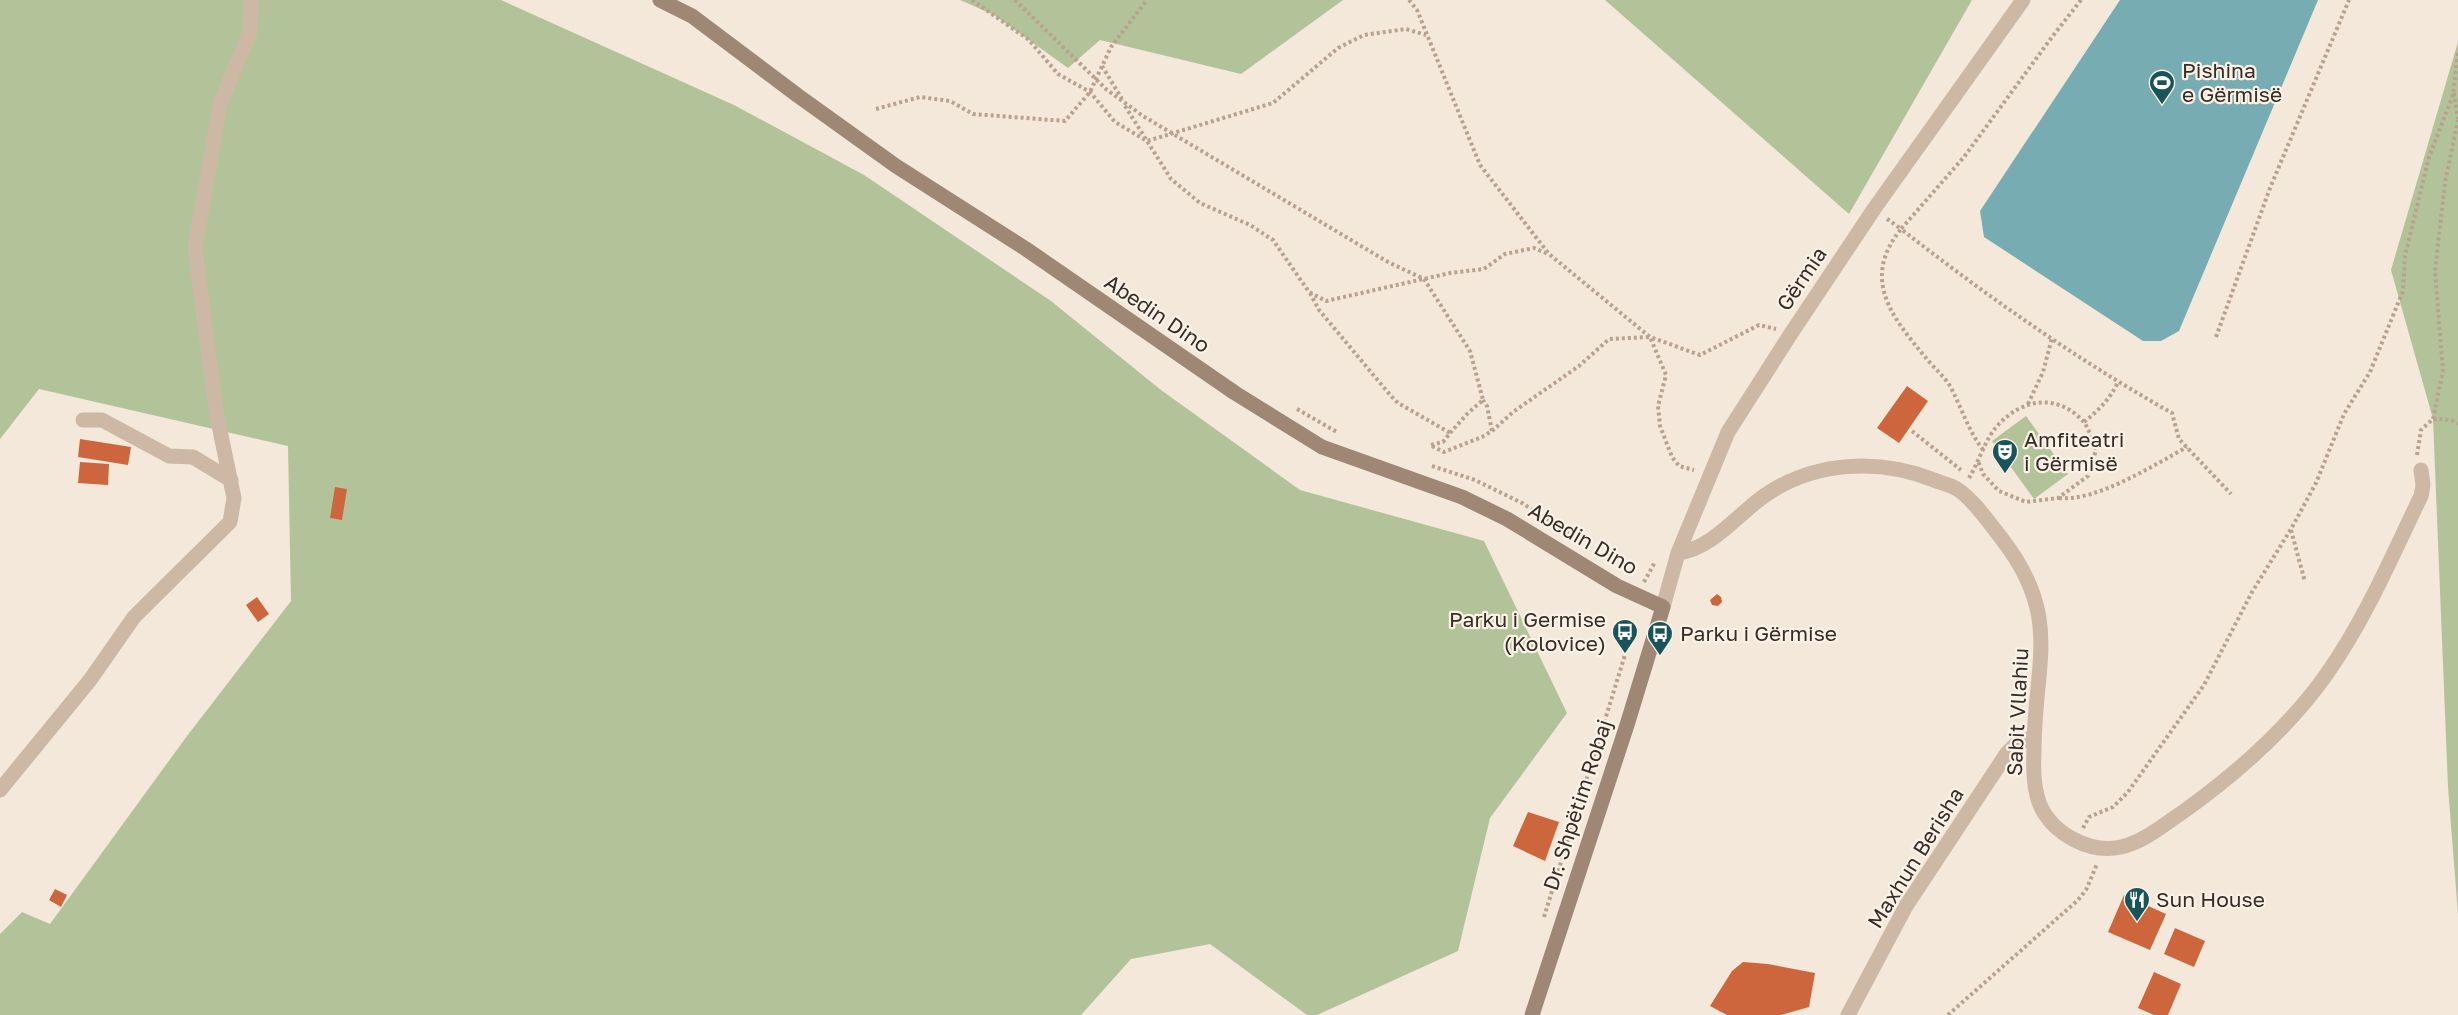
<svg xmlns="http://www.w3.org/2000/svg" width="2458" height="1015" viewBox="0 0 2458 1015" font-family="'Golos Text',sans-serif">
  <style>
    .green { fill: #b3c399 }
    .water { fill: #77adb2 }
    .building { fill: #cd663d }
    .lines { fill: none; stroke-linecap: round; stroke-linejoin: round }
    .path { stroke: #b8a28f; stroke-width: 4; stroke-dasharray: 3 3; stroke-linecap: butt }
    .street { stroke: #ccb8a5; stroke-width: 15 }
    .secondary { stroke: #9f8776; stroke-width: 15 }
    .labels { text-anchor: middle; stroke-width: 4.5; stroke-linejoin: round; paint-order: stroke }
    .poi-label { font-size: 21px; fill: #372c27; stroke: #faf2e6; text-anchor: start }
    .street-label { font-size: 21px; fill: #372c27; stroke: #faf2e6 }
  </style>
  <rect width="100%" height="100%" fill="#f3e8d9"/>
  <!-- green -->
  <path class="green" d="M0,0h501l233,105 130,70 187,126 110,89 139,100 184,51 83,172 -77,105 -32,133 -141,64h-10l-97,-71 -79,15 -50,56h-1081v-81l22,-22 28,12 137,-188 104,-135 -3,-155 -249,-57 -39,50z
    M960,0h383l-102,74 -141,-34 -32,28 -74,-53z
    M1605,0h367l-123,214z
    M2458,42v872l-10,-127 -15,-368 -42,-149z
    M2026,416l42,58 -34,25 -42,-58z"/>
  <!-- water -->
  <path class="water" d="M2120,0h198l-139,331 -18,10h-18l-159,-104 -4,-26z"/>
  <!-- building -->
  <path class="building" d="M1907,386l21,15 -29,42 -22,-15z
    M80,439l51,8 -3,18 -50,-8z
    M80,462l29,2 -1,21 -30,-2z
    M335,487l12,2 -5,31 -12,-2z
    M1717,594l4,3 1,5 -4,4 -6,-1 -2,-5z
    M257,597l12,17 -11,8 -12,-17z
    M1528,812l31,10 -14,39 -32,-15z
    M55,889l12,6 -6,12 -12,-7z
    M2124,895l42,19 -16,36 -42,-18z
    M2175,928l30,13 -11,26 -30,-13z
    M1743,962l25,2 47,9 -6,34 -28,8h-54l-17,-9 22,-35z
    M2154,972l27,12 -13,31h-14l-16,-7z"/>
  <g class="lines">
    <!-- path -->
    <path class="path" d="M972,0l57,40 29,34 32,18 25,30 32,19 126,-38 65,-55 26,-13 42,-6 20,6
      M1015,0l92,90 36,26 245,146 36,17 46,72 13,49 -16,14 -17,19
      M1409,0l8,10 63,155 69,89 101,83 50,18 59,-30 17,4
      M2081,0l-29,37 -88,120 -63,72c86,67 175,130 271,184l7,26 52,55
      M1102,66l20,33
      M2454,93l4,26
      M1125,106l46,73 29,24 50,22 23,15 36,52 17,9 124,-28 34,-4 21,-15 29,-6 14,6
      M876,109l44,-12 30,4 23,13 92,7 25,-29 21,-45 36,-47
      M1887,219l14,10c-40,50 -10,87 25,129 7,9 18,18 24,28 12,22 18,45 34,65
      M1310,293l9,17 72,86 7,7 52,30 -7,9 -12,3
      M2216,337l54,-149 79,-188
      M2028,404l15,-32 9,-34
      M1297,409l40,23
      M2433,419l10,-48 -8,-100 10,-88 13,-63
      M2084,422c15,-12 26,-23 34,-40
      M1492,431l21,-19 66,-46 30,-27 41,-2 16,38 -8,31 2,20 12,31 7,9 15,4
      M1912,431l49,39
      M1432,446l12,6 38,-15 10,-6 -5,-25 -4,-6
      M2417,455l4,-25 12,-11 18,1 7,4
      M1432,466l43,14 47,23 47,31
      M1969,478c10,-16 16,-39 29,-53 24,-26 58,-32 84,-5 7,7 10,21 14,30l-8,26 -30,22 -32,4 -27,-11 -16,-17 -5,-13
      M2059,498c37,4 95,-33 128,-51
      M2291,530l14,52
      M1644,582l11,-20
      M2083,828l6,-11 24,-10 15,-15 76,-107 48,-93 39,-63 25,-46 28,-69 26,-42 33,-81 2,-35 24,-99 24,-62 5,-44
      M1544,917l81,-262
      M1948,1015l130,-115 8,-10 11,-26"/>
    <!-- street -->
    <path class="street" d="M83,420h19l67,36 24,1 38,23
      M1678,553c35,-5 59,-38 86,-57 50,-35 115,-38 170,-16 7,3 17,5 23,9 16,10 33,35 45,50 61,79 32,124 32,212 -1,18 -1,37 6,54 13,29 50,49 81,42 22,-5 41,-21 59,-33 55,-39 107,-84 146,-139 39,-55 66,-119 95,-179l2,-11 -2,-15
      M1663,607l15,-54 50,-121 64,-100 82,-123 149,-209
      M0,790l90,-110 44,-63 96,-95 4,-24 -18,-87 -21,-163 25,-144 30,-72 1,-32
      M1848,1015l58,-109 101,-153 10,-10 17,-6"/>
    <!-- secondary -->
    <path class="secondary" d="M660,0l32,16 105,79 99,71 130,83 209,144 87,54 140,50 45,22 110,67 46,21 -36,118 -95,290"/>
  </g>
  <!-- icons -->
  <defs>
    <symbol id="stadium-pin" viewBox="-11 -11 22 30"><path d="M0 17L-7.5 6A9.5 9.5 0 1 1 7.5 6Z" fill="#1a545b" stroke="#faf2e6"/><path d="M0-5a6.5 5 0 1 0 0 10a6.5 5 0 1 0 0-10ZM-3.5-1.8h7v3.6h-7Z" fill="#fff"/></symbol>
    <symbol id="theatre-pin" viewBox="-11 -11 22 30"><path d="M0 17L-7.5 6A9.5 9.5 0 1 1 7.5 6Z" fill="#1a545b" stroke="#faf2e6"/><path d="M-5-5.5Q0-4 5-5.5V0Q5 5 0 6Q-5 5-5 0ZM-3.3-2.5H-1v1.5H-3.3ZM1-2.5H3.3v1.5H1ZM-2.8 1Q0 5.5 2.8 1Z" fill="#fff"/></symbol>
    <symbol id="bus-pin" viewBox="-11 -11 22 30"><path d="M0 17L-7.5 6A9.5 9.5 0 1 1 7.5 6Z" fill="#1a545b" stroke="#faf2e6"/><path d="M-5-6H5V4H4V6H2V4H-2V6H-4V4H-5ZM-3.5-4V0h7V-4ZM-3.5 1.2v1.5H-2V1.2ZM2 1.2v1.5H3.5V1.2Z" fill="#fff"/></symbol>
    <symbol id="restaurant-pin" viewBox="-11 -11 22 30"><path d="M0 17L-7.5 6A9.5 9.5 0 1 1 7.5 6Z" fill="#1a545b" stroke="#faf2e6"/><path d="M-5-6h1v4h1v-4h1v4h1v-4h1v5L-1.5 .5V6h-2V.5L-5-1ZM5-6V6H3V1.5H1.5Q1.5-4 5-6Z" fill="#fff"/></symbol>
  </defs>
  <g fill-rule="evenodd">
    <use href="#stadium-pin" x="2147" y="68" width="30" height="40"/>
    <use href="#theatre-pin" x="1990" y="437" width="30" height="40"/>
    <use href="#bus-pin" x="1610" y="617" width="30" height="40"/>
    <use href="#bus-pin" x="1645" y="619" width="30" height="40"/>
    <use href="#restaurant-pin" x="2122" y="885" width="30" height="40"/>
  </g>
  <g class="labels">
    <!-- poi labels -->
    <g class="poi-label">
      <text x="2182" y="78">Pishina<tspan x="2182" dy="24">e Gërmisë</tspan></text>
      <text x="2024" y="447">Amfiteatri<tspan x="2024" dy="24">i Gërmisë</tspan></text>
      <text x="1606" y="627" text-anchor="end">Parku i Germise<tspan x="1606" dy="24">(Kolovice)</tspan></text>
      <text x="1680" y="641">Parku i Gërmise</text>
      <text x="2156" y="907">Sun House</text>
    </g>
    <!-- street labels -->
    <g class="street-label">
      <text transform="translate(1802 279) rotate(-56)" y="7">Gërmia</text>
      <text transform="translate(1157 314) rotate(34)" y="7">Abedin Dino</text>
      <text transform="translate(1583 539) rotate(30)" y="7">Abedin Dino</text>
      <text transform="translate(2018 712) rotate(-87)" y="7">Sabit Vllahiu</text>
      <text transform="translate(1578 805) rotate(-72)" y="7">Dr. Shpëtim Robaj</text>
      <text transform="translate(1916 858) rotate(-58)" y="7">Maxhun Berisha</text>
    </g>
  </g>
</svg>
